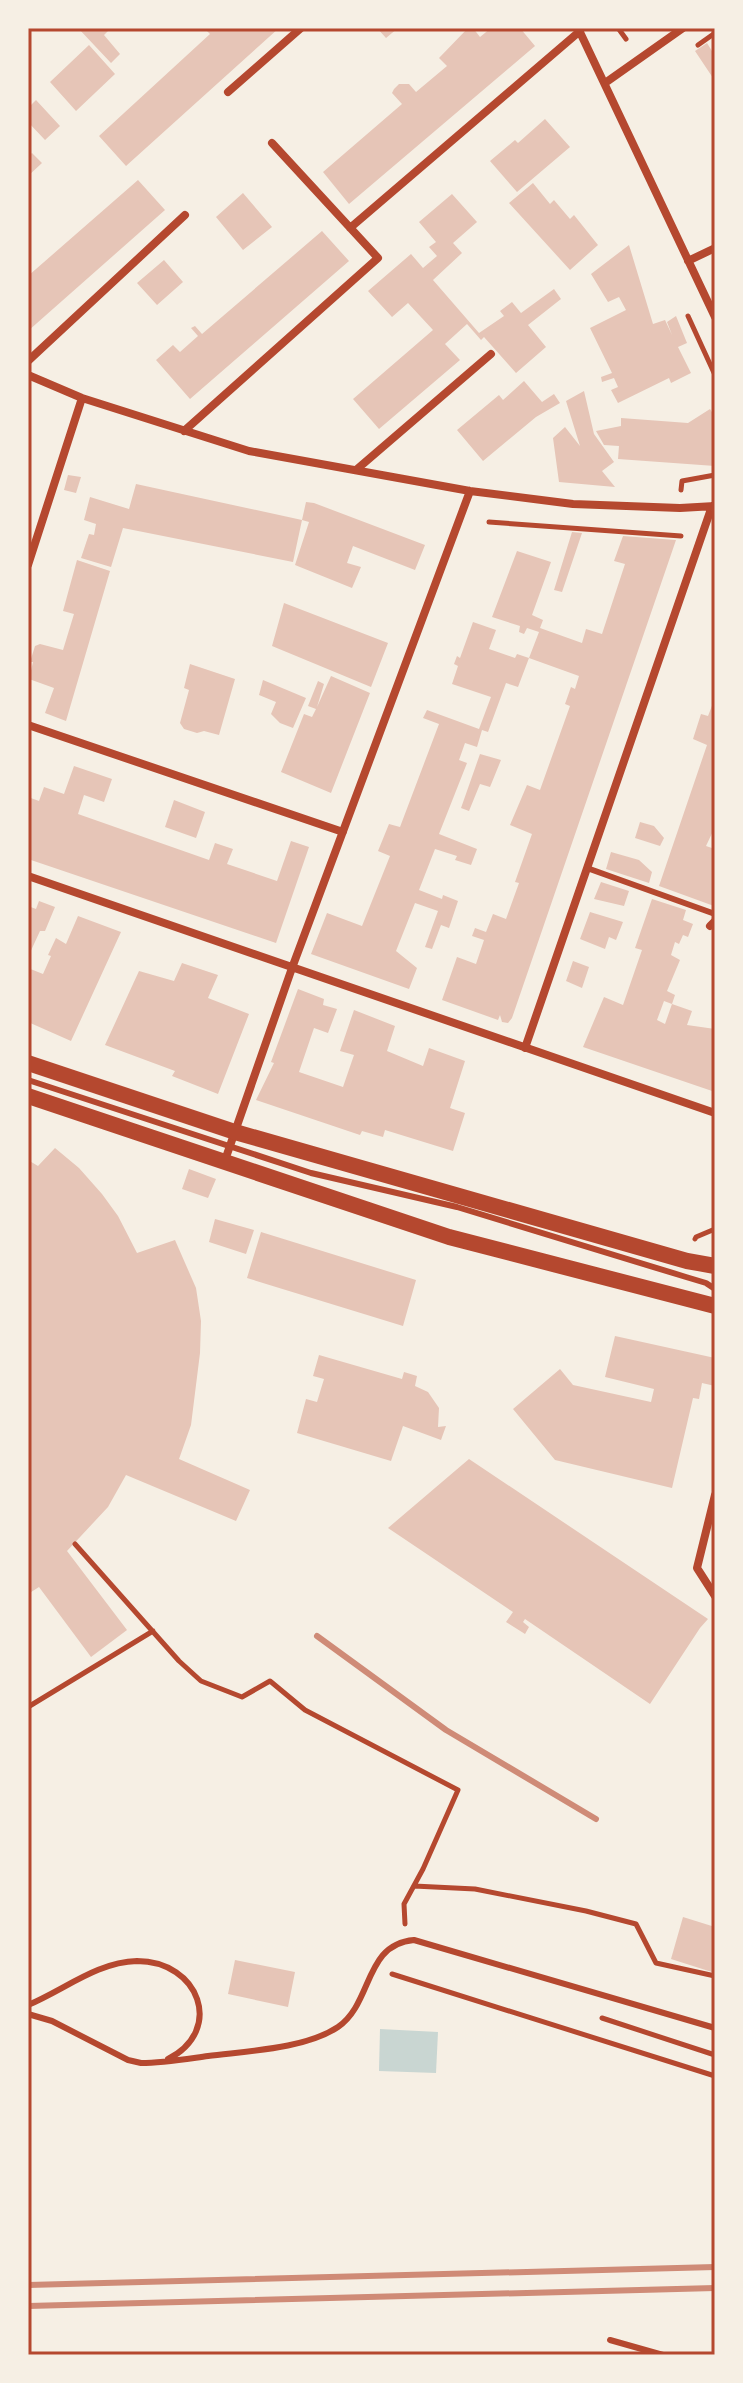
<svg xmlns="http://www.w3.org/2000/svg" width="743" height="2383" viewBox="0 0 743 2383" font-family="Literata,serif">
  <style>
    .water { fill: #c9d6d2 }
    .building { fill: #e6c5b7 }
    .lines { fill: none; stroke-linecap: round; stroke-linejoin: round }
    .path { stroke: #b5482f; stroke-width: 5 }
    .service { stroke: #b5482f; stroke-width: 6 }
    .minor { stroke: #b5482f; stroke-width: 8 }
    .secondary { stroke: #b5482f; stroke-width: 16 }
    .rail { stroke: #cf8b77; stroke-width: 6 }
    .neatline { fill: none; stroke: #b5482f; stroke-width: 3 }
  </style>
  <rect width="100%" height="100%" fill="#f6efe4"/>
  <!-- water -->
  <path class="water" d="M380,2029l58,3 -2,41 -57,-2z"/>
  <!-- building -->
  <path class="building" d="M78,28h33l-7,7 16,19 -9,9z
    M204,28h75l-153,138 -27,-30 111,-102z
    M377,28h21l-12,10z
    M468,28h5l7,9 11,-9h29l15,18 -186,158 -26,-32 79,-68 -10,-11 2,-4 5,-5h10l7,8 31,-26 -8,-8z
    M707,43l8,13v25l-20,-30z
    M89,45l26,29 -39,37 -26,-29z
    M36,100l24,26 -15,14 -17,-18v-14z
    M545,119l25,28 -53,45 -27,-31 25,-21 3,3z
    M32,153l10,10 -14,13v-20z
    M138,180l27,30 -137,121v-55z
    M533,183l17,21 4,-4 16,19 4,-4 24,30 -28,25 -61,-67z
    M243,193l29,34 -29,23 -27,-33z
    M452,194l25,28 -24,21 9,10 -29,27 46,53 25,-17 -4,-5 12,-9 9,11 33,-24 7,10 -33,26 18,22 -30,26 -32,-36 -3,3 -14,-16 -22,20 15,16 -81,69 -26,-30 80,-69 -25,-27 -16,14 -24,-26 43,-37 12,14 14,-12 -8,-9 7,-5 -17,-20z
    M322,231l27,30 -159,138 -34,-39 17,-15 7,7 18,-16 -7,-8 4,-2 7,8z
    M629,245l24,79 12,-4 7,15 -5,-13 9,-6 11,27 -9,4 13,26 -20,10 -2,-5 -51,25 -7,-13 7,-3 -4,-9 -12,4 -1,-5 11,-4 -22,-45 36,-18 -7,-13 -11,5 -17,-28z
    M164,260l19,22 -26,23 -20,-22z
    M524,381l18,21 12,-8 6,9 -24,14 -53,44 -26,-31 42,-35 4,5z
    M584,391l10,43 20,28 -12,9 13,16 -56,-5 -6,-44 12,-11 15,19 -14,-45z
    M710,409l5,8v49l-97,-7 1,-13 -15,-1 -8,-14 25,-5v-8l67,5z
    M68,475l13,2 -5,16 -12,-3z
    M136,484l166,36 4,-18 8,1 111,42 -10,25 -62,-24 -6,17 14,4 -9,21 -57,-23 14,-43 -7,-2 -9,42 -170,-34 -12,39 -30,-9 8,-24 5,1 2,-11 -12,-4 6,-23 39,12z
    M572,532l10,1 -20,59 -8,-2z
    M623,536l53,4 -164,478 -4,5 -6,-1 -2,-7 -2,5 -56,-20 15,-43 19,7 8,-24 -12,-4 3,-8 11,4 7,-18 13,5 13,-36 -4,-1 17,-48 -22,-9 17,-40 13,5 30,-84 -5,-2 6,-17 4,2 4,-13 -50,-18 10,-26 -12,-4 -3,6 -5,-2 1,-6 -28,-9 25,-66 34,11 -19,53 11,5 -3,8 42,15 4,-14 16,5 23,-70 -11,-3z
    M77,560l33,11 -44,150 -21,-8 9,-25 -25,-9 4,-17h-3l5,-16 5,-2 23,6 11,-36 -11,-3z
    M284,603l104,40 -17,44 -99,-41z
    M473,622l23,8 -7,19 26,9 2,-4 12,4 -11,29 -12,-4 -18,49 -6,-2 -5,17 -12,-4 -6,17 8,3 -28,71 38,15 -6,16 -16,-5 2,-4 -22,-7 -16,41 23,9 1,-4 15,6 -9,27 -8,-3 -9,24 -7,-2 13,-36 -23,-8 -19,48 21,17 -8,21 -98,-35 16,-41 35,13 28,-70 -12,-5 11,-27 11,3 39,-103 -16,-6 4,-8 52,19 12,-32 -39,-13 6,-18 -4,-2 3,-8 3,2z
    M190,664l45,15 -16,56 -15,-4 -7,2 -13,-4 -4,-6 9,-33 -5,-2z
    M331,676l39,17 -39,100 -50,-21 23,-58 8,3 4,-8 -8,-3 10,-25 6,3 -7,23z
    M263,680l43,18 -13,30 -13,-5 -9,-9 5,-12 -17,-7z
    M715,698v129l-9,19 9,3 -1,57 -55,-20 48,-141 -14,-6 8,-25 7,2z
    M480,754l21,6 -11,27 -10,-3 -11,27 -8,-3z
    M74,766l38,13 -8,23 -20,-7 -6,19 131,46 6,-17 18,6 -6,15 50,17 14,-40 18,6 -33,96 -248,-84v-62l11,4 5,-14 20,7z
    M174,800l31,12 -9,26 -31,-11z
    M640,822l14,4 10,12 -4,8 -25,-8z
    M611,852l28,8 13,12 -3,11 -43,-14z
    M601,882l28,9 -5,15 -30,-7z
    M652,899l34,11 -3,10 10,4 -5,13 -5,-2 -4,9 -4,-2 -4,13 9,5 -13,31 8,4 -3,9 -8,-3 -7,19 8,4 7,-20 20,7 -5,14 28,4v63l-132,-45 21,-50 19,8 19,-55 -7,-2z
    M39,901l16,6 -10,24h-5l-12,26v-51l8,3z
    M590,912l33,10 -7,18 -7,-3 -4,12 -25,-10z
    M78,916l43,16 -50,109 -43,-19v-54l15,6 8,-18 -3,-1 8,-17 10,6z
    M573,961l16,6 -7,21 -16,-7z
    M182,963l36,12 -10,23 41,16 -31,80 -46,-18 3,-5 -70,-26 34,-74 35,10z
    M298,989l26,10 -1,6 14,4 -9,24 -14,-5 -15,44 44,15 11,-32 -14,-4 14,-41 41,16 -8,25 36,15 6,-18 36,13 -15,47 15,5 -12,38 -68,-21 -2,7 -21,-6 -2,4 -104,-35 18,-37 -3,-1z
    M55,1148l24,20 23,26 16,22 19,37 38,-13 21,48 5,33 -1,32 -9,72 -12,34 71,31 -14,31 -110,-46 -18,32 -41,44 60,79 -36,27 -52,-70 -11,7v-434l10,6z
    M189,1169l27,10 -8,19 -26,-9z
    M215,1219l39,11 -8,24 -37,-12z
    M261,1232l155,48 -13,46 -156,-48z
    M615,1336l100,22v28l-13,-3 -3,16 -6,-1 -21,90 -117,-28 -42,-51 47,-40 13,16 78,17 3,-13 -49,-12z
    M319,1355l83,24 2,-7 13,4 -2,10 13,6 11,16 -1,19 8,-1 -5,14 -38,-14 -12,35 -94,-28 9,-34 11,3 7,-23 -11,-3z
    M469,1459l239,160 -8,9 -50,76 -125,-85 -2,3 6,5 -4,7 -19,-12 7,-10 -125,-84z
    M683,1917l32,10v46l-44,-14z
    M235,1960l60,12 -7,35 -60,-13z"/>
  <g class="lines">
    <!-- path -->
    <path class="path" d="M618,28l8,11
      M698,45l17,-12
      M688,316l27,59
      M681,490l1,-9 33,-6
      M489,522l192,14
      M695,1239l1,-2 19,-8
      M75,1544l104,117 22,20 41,16 28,-16 35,29 153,80 -35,79 -19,35 1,20
      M28,1707l125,-76
      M414,1886l61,3 111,22 50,13 20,39 59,13
      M392,1974l323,102
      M602,2018l113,37"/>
    <!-- service -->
    <path class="service" d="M587,868l128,46
      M28,1080l283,93 146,34 229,70 20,6 9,6
      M28,2005c36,-15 69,-43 109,-44 62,0 88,69 31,98
      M28,2014l24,7 76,39 13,3c22,0 45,-4 67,-7 39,-5 97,-7 130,-29 35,-24 26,-83 76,-87l301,88
      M610,2340l53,15"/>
    <!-- minor -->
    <path class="minor" d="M578,28l137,289
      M605,83l78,-55
      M228,92l73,-64
      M350,228l230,-197
      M688,261l27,-13
      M28,361l157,-146
      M28,375l54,23 167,53 221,40 103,13 107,4 35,-2
      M184,431l194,-173 -106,-115
      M356,470l135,-116
      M28,565l54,-167
      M28,725l315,107
      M28,876l687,237
      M710,926l5,-5
      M525,1048l187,-542
      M224,1163l68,-195 178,-477
      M715,1495l-18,73 18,28"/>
    <!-- secondary -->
    <path class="secondary" d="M28,1063l207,69 452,129 28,5
      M28,1096l421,141 266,69"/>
    <!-- rail -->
    <path class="rail" d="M317,1636l129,94 150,89
      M28,2285l687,-18
      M28,2306l687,-18"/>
  </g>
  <!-- border -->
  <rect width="743" height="2383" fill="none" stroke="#f6efe4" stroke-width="60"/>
  <rect x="30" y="30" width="683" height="2323" class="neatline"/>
</svg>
